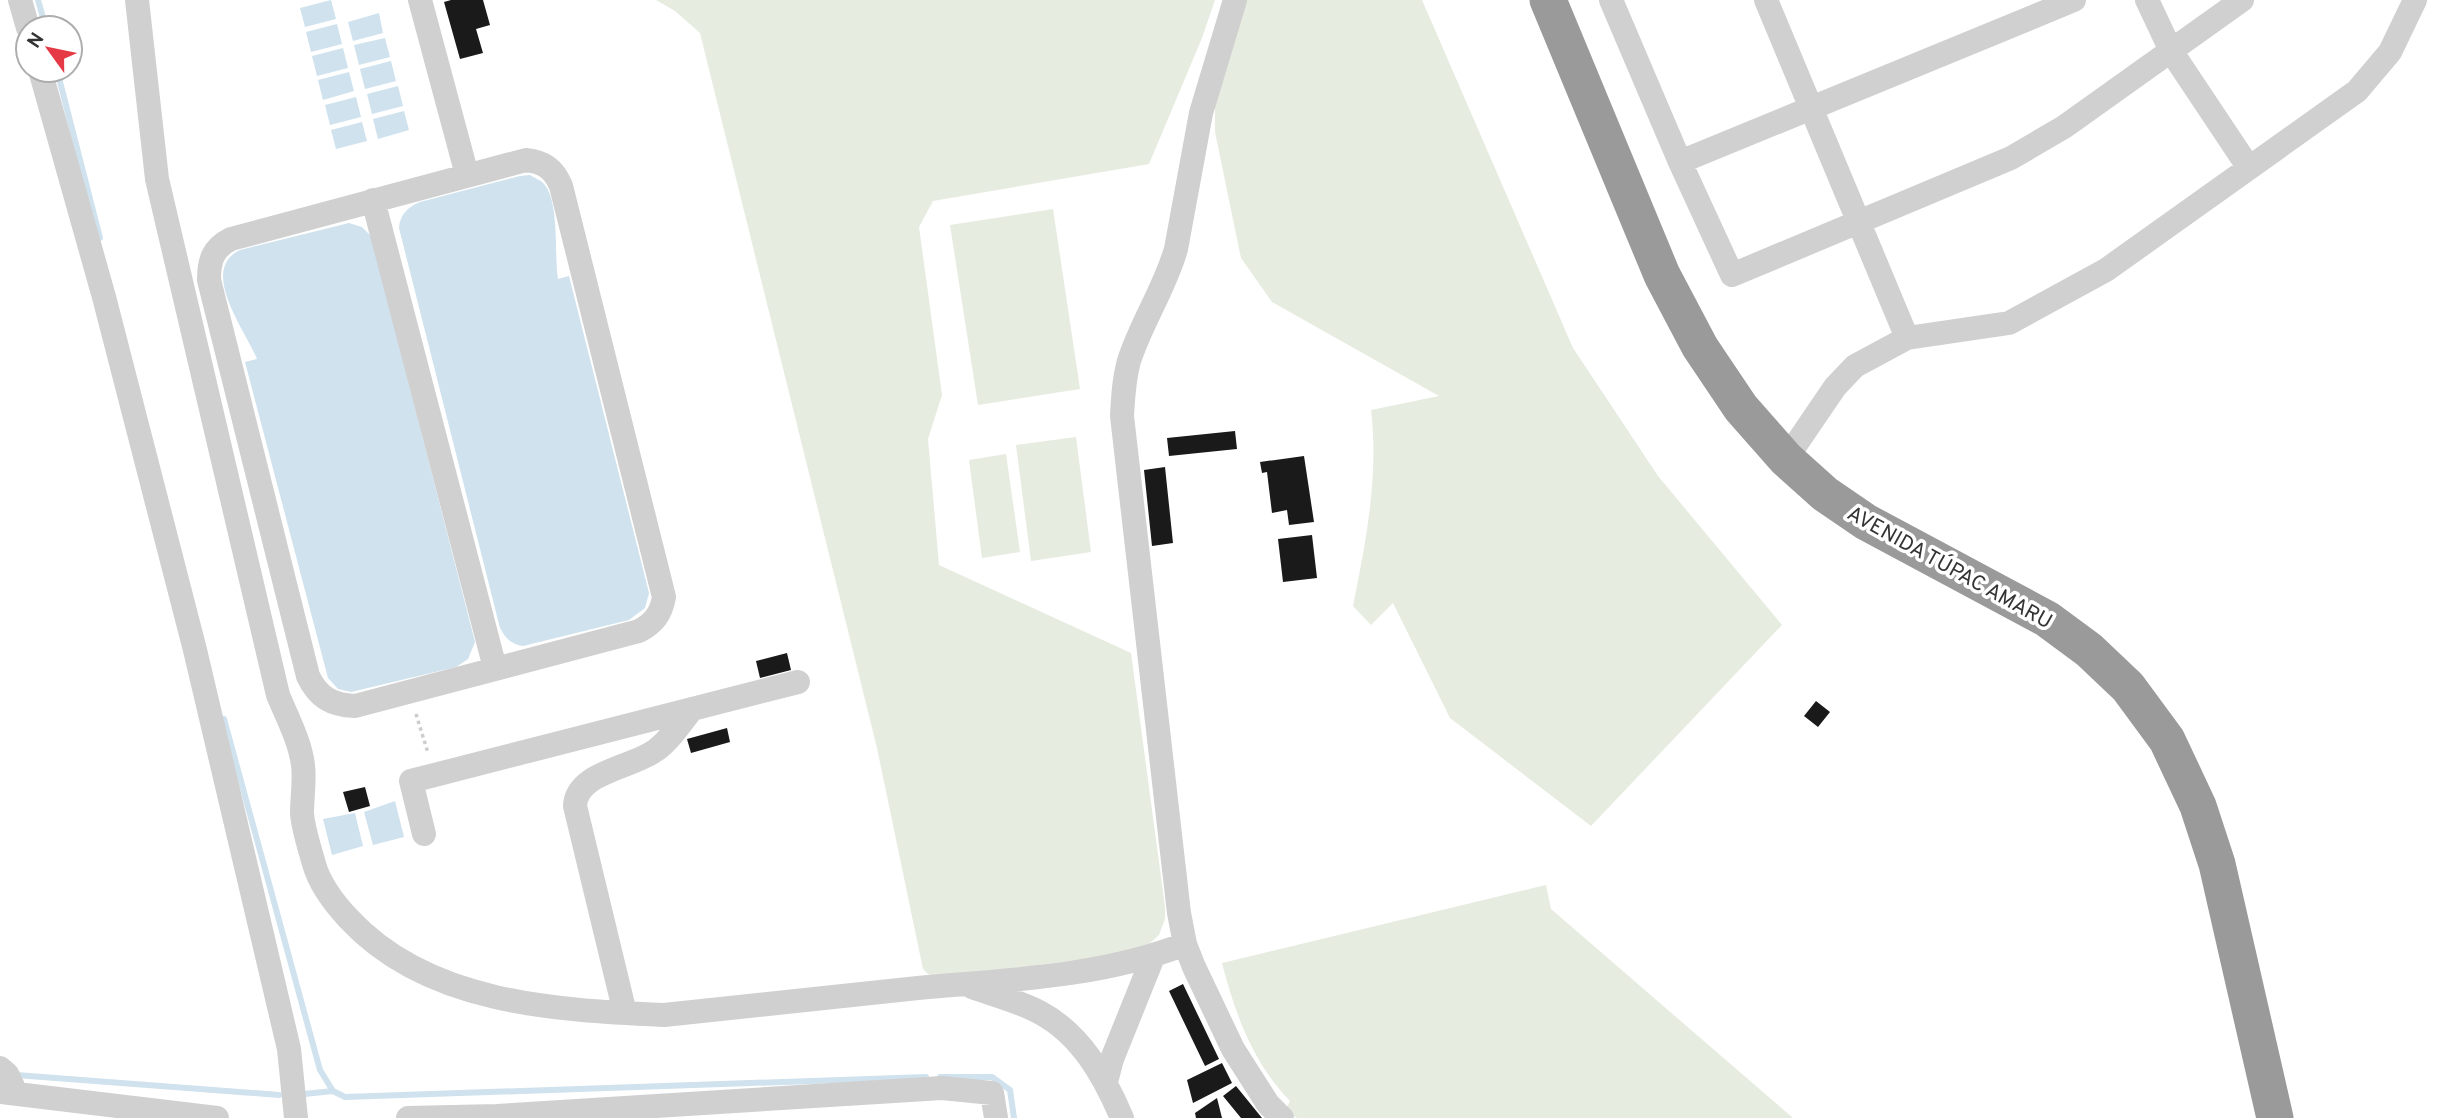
<svg xmlns="http://www.w3.org/2000/svg" width="2453" height="1118" viewBox="0 0 2453 1118" font-family="Overpass,sans-serif">
  <style>
    .green { fill: #e6ecdf }
    .water { fill: #cfe2ee }
    .lines { fill: none; stroke-linecap: round; stroke-linejoin: round }
    .stream { stroke: #cfe2ee; stroke-width: 6 }
    .building { fill: #1a1a1a }
    .path { stroke: #cdcdcd; stroke-width: 3.5; stroke-dasharray: 3.5 3.5; stroke-linecap: butt }
    .minor { stroke: #d0d0d0; stroke-width: 24 }
    .highway { stroke: #9a9a9a; stroke-width: 37 }
    .labels { text-anchor: middle; stroke-width: 7; stroke-linejoin: round; paint-order: stroke }
    .street-label { font-size: 21px; fill: #333; stroke: #fff }
  </style>
  <rect width="100%" height="100%" fill="#fff"/>
  <!-- green -->
  <path class="green" d="M656,0h559l-13,38 -53,126 -216,37 -14,26 23,168 -14,44 11,126 192,88 34,254v12l-6,16 -10,9 -35,12 -176,21 -10,-3 -5,-5 -46,-221 -177,-715 -25,-22z
    M1246,0h176l151,348 85,128 124,149 -191,201 -141,-108 -57,-115 -22,22 -18,-19c13,-65 26,-130 18,-196l68,-14 -167,-94 -31,-44 -26,-126v-33z
    M1053,209l27,180 -102,16 -28,-180z
    M1076,437l15,115 -60,9 -15,-116z
    M1006,454l14,98 -38,6 -13,-98z
    M1546,885l5,24 242,209h-496l-12,-7 5,-10c-37,-38 -55,-87 -68,-138z"/>
  <!-- water -->
  <path class="water" d="M331,0l5,19 -31,8 -5,-19z
    M379,13l4,20 -30,8 -5,-19z
    M337,24l5,20 -31,8 -5,-20z
    M385,38l5,19 -31,8 -5,-20z
    M343,48l5,20 -31,8 -5,-20z
    M391,61l5,20 -31,8 -5,-20z
    M349,72l5,19 -31,9 -5,-20z
    M398,86l5,20 -31,8 -5,-20z
    M356,97l5,20 -31,8 -5,-20z
    M404,111l5,19 -31,9 -5,-20z
    M362,122l5,19 -31,8 -5,-19z
    M530,175c4,3 11,5 14,9 16,18 10,72 14,95l11,-3 80,317 -4,15 -16,12 -106,26c-11,-1 -18,-8 -23,-18l-101,-400c1,-14 9,-21 21,-26l100,-26z
    M349,223l13,4 9,9 104,406 -7,17 -12,8 -105,25 -13,-3 -10,-11 -83,-316 12,-3c-11,-28 -59,-89 -17,-109z
    M395,801l9,36 -31,8 -9,-33z
    M355,813l8,33 -31,9 -9,-36z"/>
  <g class="lines">
    <!-- stream -->
    <path class="stream" d="M38,0l8,28
      M57,70l43,168
      M224,719l96,351 13,21 12,6 581,-20
      M16,1075l263,20
      M940,1077h52l18,13 4,28
      M304,1094l29,-3"/>
  </g>
  <!-- building -->
  <path class="building" d="M451,0h32l7,25 -14,4 7,24 -23,6 -16,-57z
    M1235,431l2,18 -68,7 -2,-18z
    M1304,456l10,66 -25,3 -2,-15 -15,3 -5,-41 -5,1 -2,-11z
    M1165,467l8,76 -21,3 -8,-76z
    M1312,535l5,43 -34,4 -5,-43z
    M787,653l4,17 -31,8 -4,-17z
    M1816,701l14,11 -12,15 -14,-11z
    M727,728l3,14 -39,11 -4,-14z
    M365,787l5,19 -21,6 -6,-20z
    M1183,984l36,75 -14,7 -36,-75z
    M1222,1063l10,20 -39,20 -6,-23z
    M1236,1086l26,32h-21l-18,-22z
    M1217,1098l5,20h-26l-1,-5z"/>
  <g class="lines">
    <!-- path -->
    <path class="path" d="M416,714l12,39"/>
    <!-- minor -->
    <path class="minor" d="M20,0l8,28
      M137,0l20,179 121,516c9,22 22,46 25,70 2,16 -1,32 -1,48 1,16 8,36 12,51 6,21 20,39 34,54 79,86 207,92 316,97 85,-9 169,-18 254,-27 88,-8 184,-11 267,-44
      M420,0l47,175
      M1235,0l-34,113 -25,136c-11,39 -35,74 -47,112 -5,18 -6,36 -7,55l57,497 6,31 9,23 39,82 35,55 14,14
      M1611,0l69,162 52,113 279,-117 53,-31 178,-127
      M1766,0l141,338
      M2147,0l24,51 78,117
      M40,70l64,227 91,353 94,399 7,69
      M526,160c18,2 28,9 35,26l103,411c-3,17 -10,26 -25,34l-284,75c-24,-1 -37,-9 -47,-30l-99,-396c0,-20 4,-32 22,-41z
      M1680,162l394,-162
      M373,200l122,468
      M1786,459l49,-72 20,-21 52,-28 102,-15 97,-53 251,-179 33,-39 25,-52
      M424,834l-13,-53 387,-99
      M972,987c22,8 46,14 67,25 42,22 65,64 83,106
      M625,1013l-50,-207c1,-34 57,-38 81,-56 14,-10 25,-27 36,-41
      M0,1068l7,6 9,19
      M1106,1082l6,-23 41,-102
      M0,1092l217,26
      M408,1118l89,-2 445,-28 50,5 4,25"/>
    <!-- highway -->
    <path class="highway" d="M1548,0l114,275 38,72 41,61 45,51 39,35 41,28 181,97 42,31 39,37 39,53 31,66 19,58 58,254"/>
  </g>
  <g class="labels">
    <!-- street labels -->
    <g class="street-label">
      <text transform="translate(1950 567) rotate(29)" y="7">AVENIDA TÚPAC AMARU</text>
    </g>
  </g>
  <!-- north arrow -->
  <g transform="translate(49 49) rotate(303)"><circle r="33" fill="#ffffff" stroke="#adadad" stroke-width="2"/>
  <path d="M0-5L12 26L0 18L-12 26Z" fill="#e63946"/>
  <text y="-10" font-size="19" font-weight="bold" text-anchor="middle" fill="#333333">N</text>
  </g>
</svg>
